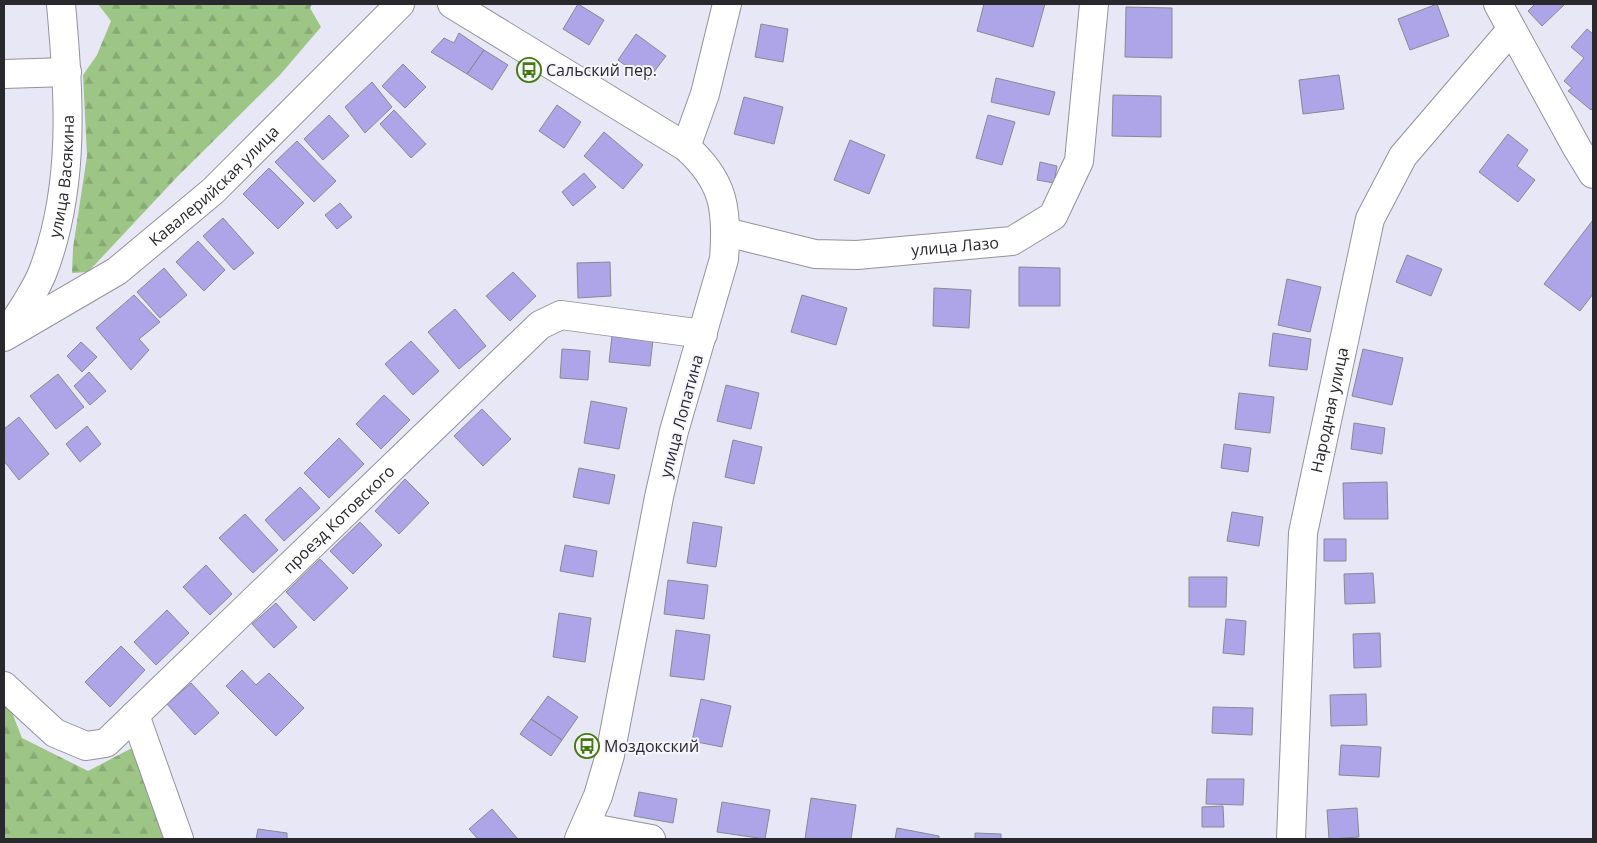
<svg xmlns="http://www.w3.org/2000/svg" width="1597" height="843" viewBox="0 0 1597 843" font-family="'Open Sans',sans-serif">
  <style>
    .forest { fill: url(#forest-firs) }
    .building { fill: #aea5e9; stroke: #898894 }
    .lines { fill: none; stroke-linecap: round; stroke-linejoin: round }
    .minor-casing { stroke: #93929e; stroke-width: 30 }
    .minor { stroke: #fff; stroke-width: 28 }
    .labels { text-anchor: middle; stroke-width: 4; stroke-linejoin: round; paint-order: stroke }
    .poi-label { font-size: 16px; fill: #29282d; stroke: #f6f5fd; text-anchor: start }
    .street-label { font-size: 16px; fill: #29282d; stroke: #f6f5fd }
  </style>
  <defs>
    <pattern id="forest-firs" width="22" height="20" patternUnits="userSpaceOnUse" patternTransform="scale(1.25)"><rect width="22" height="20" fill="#9dc585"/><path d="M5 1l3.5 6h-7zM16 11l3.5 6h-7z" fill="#87a973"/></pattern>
  </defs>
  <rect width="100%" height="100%" fill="#e8e7f5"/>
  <!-- forest -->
  <path class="forest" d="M98,4h214l-2,4 11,19 -42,49 -102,101 -89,95 -16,1 1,-25 14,-92 -4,-81 14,-20 14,-34z
    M4,692l18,46 66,33 44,-23 34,91h-162z"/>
  <!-- building -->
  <path class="building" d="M578,4l26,16 -15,25 -26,-16z
    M984,4h61l-12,43 -56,-16z
    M1437,4l12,32 -39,14 -12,-31z
    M1535,4h30l-23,22 -14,-15z
    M1126,7l46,1v50l-47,-1z
    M761,24l27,5 -5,33 -28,-5z
    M1587,29l6,5v74l-2,2 -23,-19 4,-3 -8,-7 20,-23 -13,-11z
    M459,33l25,17 -17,24 -36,-22 13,-14 10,5z
    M636,34l30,22 -19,25 -29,-21z
    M484,50l24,15 -16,25 -25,-16z
    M403,64l23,23 -21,21 -23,-22z
    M1339,75l5,34 -41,5 -4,-34z
    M996,78l59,14 -6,23 -58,-13z
    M372,82l20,25 -27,26 -20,-26z
    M1113,95l48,1v41l-49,-1z
    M744,97l39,10 -9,37 -40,-10z
    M557,105l24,17 -17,26 -25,-17z
    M394,110l32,34 -15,14 -31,-34z
    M329,115l20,21 -26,24 -19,-21z
    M988,115l27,7 -13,43 -26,-7z
    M604,132l39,33 -20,24 -39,-33z
    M1508,134l20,16 -11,16 18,14 -17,22 -39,-30z
    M850,140l35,15 -16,39 -35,-14z
    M297,141l39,40 -22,21 -39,-40z
    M1040,162l17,4 -3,17 -17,-3z
    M269,168l35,35 -26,26 -35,-35z
    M584,173l12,14 -23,19 -11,-14z
    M340,203l12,14 -15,12 -12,-14z
    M223,218l31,35 -20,17 -31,-34z
    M1593,220v74l-13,17 -36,-27z
    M198,241l27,29 -21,21 -28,-29z
    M1407,255l35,14 -11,27 -35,-14z
    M610,262l1,34 -33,2 -1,-35z
    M1019,267l41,1v38h-41z
    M164,268l23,27 -27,23 -23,-26z
    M513,272l23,24 -26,25 -24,-25z
    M1287,279l34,8 -11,45 -32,-7z
    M934,288l37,2 -2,38 -36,-2z
    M134,295l26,27 -21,17 10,11 -18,20 -35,-42z
    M802,295l45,13 -11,37 -45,-13z
    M455,309l31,37 -27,23 -31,-37z
    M1273,333l38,6 -4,31 -38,-4z
    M612,336l41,4 -3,26 -41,-4z
    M411,341l28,30 -26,24 -28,-31z
    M81,342l16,15 -15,15 -15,-16z
    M562,349l28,2 -2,29 -28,-2z
    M1363,349l40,9 -11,47 -40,-9z
    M89,372l17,19 -16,14 -16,-19z
    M58,374l26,33 -28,22 -26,-33z
    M726,385l33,8 -8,36 -34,-8z
    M1239,393l35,4 -4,36 -35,-4z
    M384,395l26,25 -29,29 -25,-25z
    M591,401l36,7 -8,41 -35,-6z
    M482,409l29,30 -28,27 -29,-30z
    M19,417l30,37 -30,26 -15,-19v-32z
    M1354,423l31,5 -3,26 -31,-5z
    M87,426l14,18 -21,18 -14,-18z
    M339,438l25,26 -35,34 -25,-25z
    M733,440l29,7 -8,37 -29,-7z
    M1224,444l27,4 -3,24 -27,-4z
    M579,468l36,7 -6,29 -36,-7z
    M405,479l24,24 -30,31 -24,-23z
    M1387,482l1,37h-44l-1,-36z
    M300,487l20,21 -36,33 -19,-21z
    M1232,512l31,5 -4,29 -32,-5z
    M245,514l33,36 -25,23 -34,-35z
    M360,522l22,23 -29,29 -23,-23z
    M693,522l29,5 -6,40 -29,-4z
    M1324,539h22v22h-22z
    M565,545l32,6 -4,26 -33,-6z
    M320,559l28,29 -34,33 -28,-29z
    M206,565l26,29 -22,21 -27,-28z
    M1373,573l2,30 -30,1 -1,-30z
    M1189,577h38l-1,30h-37z
    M668,580l40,5 -4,34 -40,-5z
    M276,603l21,24 -23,21 -22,-24z
    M167,610l22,23 -33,32 -22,-23z
    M559,613l32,5 -6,44 -32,-5z
    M1226,619l20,2 -2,34 -21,-2z
    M676,630l34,5 -6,45 -34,-4z
    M1380,633l1,34 -27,1 -1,-34z
    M121,646l24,24 -35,37 -25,-25z
    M242,670l14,15 13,-12 35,35 -28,28 -50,-50z
    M191,683l28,30 -24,22 -28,-31z
    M1366,694l1,31 -36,1 -1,-31z
    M548,696l30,21 -16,23 -31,-21z
    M701,699l30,7 -9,41 -30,-6z
    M1213,707l40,1 -1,27 -40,-2z
    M531,719l31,21 -11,16 -31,-22z
    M1341,745l40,2 -2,30 -40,-2z
    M1207,779h37l-1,26 -37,-1z
    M639,792l38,7 -4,24 -39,-7z
    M811,798l45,7 -5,34h-46z
    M722,802l48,8 -5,29 -48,-7z
    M1223,806l1,21h-22v-20z
    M1357,808l2,29 -30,2 -2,-29z
    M492,809l25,29 -2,1h-37l-9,-10z
    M897,828l42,8v3h-44z
    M258,829l29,4v6h-31z
    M975,833l26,1v5h-26z"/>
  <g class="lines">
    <defs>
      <g id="minor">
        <path d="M452,4l234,143c38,34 42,62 38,112l-50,172 -15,66 -49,258 -12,41 -19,43"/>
        <path d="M1498,4l79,144 16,26"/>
        <path d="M4,74l63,-2"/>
        <path d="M686,147l19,-53 22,-90"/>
        <path id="s1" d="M726,232l89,22 42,1 155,-14 41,-25 26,-55 15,-157"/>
        <path id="s2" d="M7,333c12,-19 26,-38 35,-59 34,-87 27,-179 19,-270"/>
        <path id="s3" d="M4,337l113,-66 96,-80 187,-187"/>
        <path id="s4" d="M4,686l51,47 31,13 20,-3 434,-418 21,-10 142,19"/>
        <path d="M135,715l44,124"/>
        <path d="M586,827l65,12"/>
        <path id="s5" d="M1291,839l12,-306 67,-314 33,-63 108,-126"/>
      </g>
    </defs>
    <!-- minor casing -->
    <use href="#minor" class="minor-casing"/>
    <!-- minor -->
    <use href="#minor" class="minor"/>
  </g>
  <!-- icons -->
  <defs>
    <symbol id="bus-ring" viewBox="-11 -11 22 22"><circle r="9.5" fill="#f6f5fd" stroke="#447a0c" stroke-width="1.5"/><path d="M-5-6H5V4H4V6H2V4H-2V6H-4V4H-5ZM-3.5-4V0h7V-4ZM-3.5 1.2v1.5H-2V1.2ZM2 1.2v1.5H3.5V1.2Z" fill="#447a0c"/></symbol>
  </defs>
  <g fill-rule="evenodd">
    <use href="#bus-ring" x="515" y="56" width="28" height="28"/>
    <use href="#bus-ring" x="573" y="732" width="28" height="28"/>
  </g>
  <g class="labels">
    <!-- poi labels -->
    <g class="poi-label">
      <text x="546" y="76">Сальский пер.</text>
      <text x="604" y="752">Моздокский</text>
    </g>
    <!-- street labels -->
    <g class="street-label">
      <text dy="6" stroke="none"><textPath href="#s2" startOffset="169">улица Васякина</textPath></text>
      <text dy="6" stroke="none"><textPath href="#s3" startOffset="260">Кавалерийская улица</textPath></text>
      <text dy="6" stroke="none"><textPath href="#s1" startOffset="232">улица Лазо</textPath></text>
      <text dy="6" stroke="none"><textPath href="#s5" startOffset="432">Народная улица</textPath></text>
      <text transform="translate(681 416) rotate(-75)" y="6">улица Лопатина</text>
      <text dy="6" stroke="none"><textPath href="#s4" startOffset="446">проезд Котовского</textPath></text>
    </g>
  </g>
  <!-- border -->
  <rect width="1597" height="843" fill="none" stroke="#29282d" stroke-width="10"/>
</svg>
